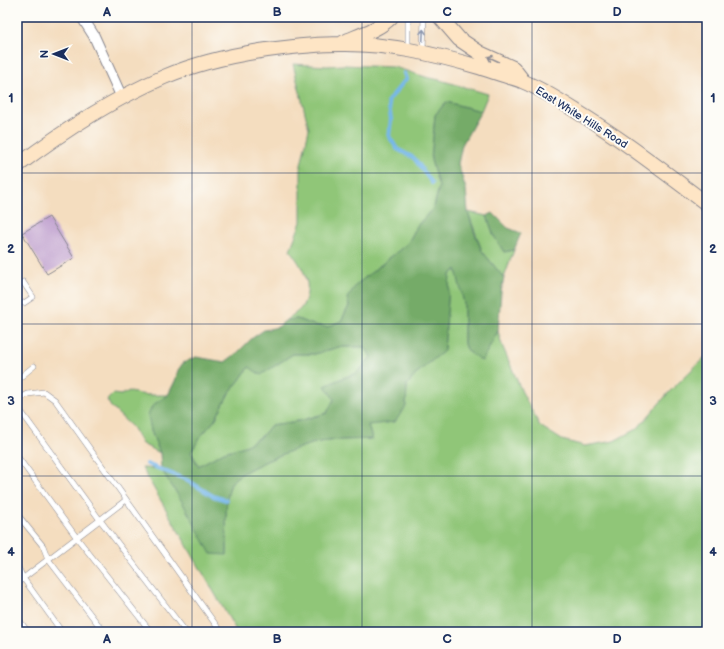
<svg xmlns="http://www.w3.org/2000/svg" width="724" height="649" viewBox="0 0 724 649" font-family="'Balsamiq Sans',sans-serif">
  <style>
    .green { fill: #90c678; stroke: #567a6b }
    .forest { fill: #74ab68; stroke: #486d63; fill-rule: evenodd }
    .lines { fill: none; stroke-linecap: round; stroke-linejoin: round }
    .stream { stroke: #76b7eb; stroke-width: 4 }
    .building { fill: #c0a0cf }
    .lane-casing { stroke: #88868e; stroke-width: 6 }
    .street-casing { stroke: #88868e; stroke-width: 12 }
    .secondary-casing { stroke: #88868e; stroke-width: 16 }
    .lane { stroke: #fff; stroke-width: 5 }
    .street { stroke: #fff; stroke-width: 10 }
    .secondary { stroke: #fee5c5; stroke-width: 14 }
    .oneway { stroke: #8d97ae }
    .oneway2 { stroke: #8c8a92 }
    .grid { fill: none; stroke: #1b2f5e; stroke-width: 1; stroke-opacity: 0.55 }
    .labels { text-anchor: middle; stroke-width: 4; stroke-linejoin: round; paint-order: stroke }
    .street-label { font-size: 11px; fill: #1b2f5e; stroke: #fdfcf7 }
    .neatline { fill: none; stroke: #1b2f5e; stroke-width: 1.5 }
    .grid-label { font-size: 13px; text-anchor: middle; font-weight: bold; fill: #1b2f5e }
  </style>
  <rect width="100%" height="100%" fill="#fdfcf7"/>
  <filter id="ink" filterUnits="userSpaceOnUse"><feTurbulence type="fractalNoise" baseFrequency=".025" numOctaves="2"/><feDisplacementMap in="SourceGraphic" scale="8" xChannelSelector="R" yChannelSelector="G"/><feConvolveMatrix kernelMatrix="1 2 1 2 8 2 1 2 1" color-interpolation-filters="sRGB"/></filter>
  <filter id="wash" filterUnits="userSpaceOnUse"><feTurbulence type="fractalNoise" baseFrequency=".012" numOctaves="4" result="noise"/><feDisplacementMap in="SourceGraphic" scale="16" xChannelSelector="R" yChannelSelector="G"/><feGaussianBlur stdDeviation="0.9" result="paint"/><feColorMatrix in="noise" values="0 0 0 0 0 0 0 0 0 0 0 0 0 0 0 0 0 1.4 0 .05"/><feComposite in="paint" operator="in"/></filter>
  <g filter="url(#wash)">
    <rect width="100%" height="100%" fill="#f4ddbf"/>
    <!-- green -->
    <path class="green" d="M293,64l34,2 15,-1 52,2 35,11 11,2 48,14 -7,17 -35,-9 -11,13 -4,45 8,27 -5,20 -17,19 -9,17 -52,42 -7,21 -8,15 -14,6 -13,-2 -17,-6 -11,1c5,-4 14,-9 17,-15 11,-22 -1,-38 -13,-55l11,-28v-57l8,-36z
      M468,212l19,4 7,20 10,16 10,-2 -10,28 -22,-27z
      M457,269l7,35v40l5,8 13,8 16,-29 4,14 20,47 18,34 22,14 23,6 29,-5 24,-13 32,-37 37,-36v277h-470l-95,-164 19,1 20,30 46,56c1,-21 -5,-54 5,-73 7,-12 72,-38 88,-40 17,-3 35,-2 52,-3l-4,-14 38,-19 1,-21 11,-13 26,-22 6,-75z
      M339,347h27l5,10 -14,16 -17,6 -6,20 -7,14 -28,8 -28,4 -9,11 -17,10 -21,6 -25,14 -8,-14 10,-16 14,-16 14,-27 10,-12 10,-14 28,-3 16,-10h22z
      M129,391c13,5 25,4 39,4l-15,10 -2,26 9,22 -18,-9 -10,-17 -21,-20 -4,-7 6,-6 8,1z"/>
    <!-- forest -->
    <path class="forest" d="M446,102l35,9 -19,34 -4,19 8,25 2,23 7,22 7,17 22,27 -3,14 -3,39 -16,30 -13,-9 -5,-8v-40l-8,-35 -6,6 -6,76 -26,21 -11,13 -1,21 -11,16 -27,3 4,14c-17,1 -35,0 -52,3 -15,2 -81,28 -88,40 -10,18 -4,53 -5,73l-16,-1 -30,-54 -20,-31 -1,-16 -9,-22 -3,-16 5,-10 15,-10 7,-14 3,-11 5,-7 13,-6 29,5 12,-9 14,-14 13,-9 14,-3 8,-7 11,-1 17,6 13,2 14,-6 8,-15 -2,-8 9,-13 52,-42 9,-17 17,-19 5,-20 -8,-27 4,-45zM339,347h26l6,10 -14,16 -17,6 -15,7 9,13 -7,14 -28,8 -28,4 -9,11 -17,10 -21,6 -26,14 -7,-14 10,-16 14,-16 14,-27 10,-12 10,-14 12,8 32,-21h22z
      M493,213l15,15 13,5 -7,17 -10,2 -10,-16 -7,-20z"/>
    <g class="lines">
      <!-- stream -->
      <path class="stream" d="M404,73l2,6 -18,22 3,18 -2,17 8,13 17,9 18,25
        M147,464l40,16 26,16 13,4"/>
    </g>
    <g id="blocks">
      <!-- building -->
      <path class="building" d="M49,217l25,41 -27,16 -25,-41z"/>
    </g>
  </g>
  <g filter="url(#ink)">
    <use href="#blocks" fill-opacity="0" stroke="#88868e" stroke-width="1"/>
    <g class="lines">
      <defs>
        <path id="lane" d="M408,17v31
          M423,52l1,-35
          M707,68l-2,19 2,14
          M23,282l10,15 -9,6
          M17,380l17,-14
          M17,400l11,-6 16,-2 11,8 166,232
          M17,406l83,114 86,112
          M17,456l60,82 74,94
          M17,514l26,32 5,13 56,73
          M17,565l6,13 39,54
          M17,583l109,-83
          M17,617l11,15"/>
        <path id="street" d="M82,17l12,19 28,62"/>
        <path id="secondary" d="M440,17l19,22 21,14 33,15 10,13
          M344,42c16,-7 34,-12 47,-25
          M17,166c46,-35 94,-66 147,-89 33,-14 68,-22 103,-27 24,-3 48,-6 73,-6 47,-1 94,10 139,23 14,5 29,9 43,14 19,8 37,19 54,30 46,28 88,61 131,93"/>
      </defs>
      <!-- lane casing -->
      <use href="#lane" class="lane-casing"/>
      <!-- street casing -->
      <use href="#street" class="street-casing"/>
      <!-- secondary casing -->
      <use href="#secondary" class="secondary-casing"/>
      <!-- lane -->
      <use href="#lane" class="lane"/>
      <!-- street -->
      <use href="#street" class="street"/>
      <!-- secondary -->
      <use href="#secondary" class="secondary"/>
    </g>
    <!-- one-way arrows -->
    <defs><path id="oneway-shaft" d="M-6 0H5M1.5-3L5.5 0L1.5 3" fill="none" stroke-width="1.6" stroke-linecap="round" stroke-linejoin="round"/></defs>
    <use class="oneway" href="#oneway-shaft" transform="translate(423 35) rotate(-87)"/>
    <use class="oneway2" href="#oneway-shaft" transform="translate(493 59) rotate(-155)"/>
  </g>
  <!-- grid -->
  <path class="grid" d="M192,17v615M362,17v615M532,17v615M17,173h690M17,324h690M17,476h690"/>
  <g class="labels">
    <!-- street labels -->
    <g class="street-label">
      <text transform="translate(582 117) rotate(32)" y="4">East White Hills Road</text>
    </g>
  </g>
  <!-- margin -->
  <rect width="724" height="649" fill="none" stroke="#fdfcf7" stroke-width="44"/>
  <!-- north arrow -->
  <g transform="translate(54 54) rotate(270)" stroke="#fdfcf7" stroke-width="3" paint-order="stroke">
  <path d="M0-3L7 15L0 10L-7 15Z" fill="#1b2f5e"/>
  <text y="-6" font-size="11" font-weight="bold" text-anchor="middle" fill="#1b2f5e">N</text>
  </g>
  <rect x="22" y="22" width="680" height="605" class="neatline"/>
  <g class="grid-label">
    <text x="107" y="16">A</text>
    <text x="277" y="16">B</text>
    <text x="447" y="16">C</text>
    <text x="617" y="16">D</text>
    <text x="11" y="102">1</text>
    <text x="713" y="102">1</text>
    <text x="11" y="253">2</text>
    <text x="713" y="253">2</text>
    <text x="11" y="405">3</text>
    <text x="713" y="405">3</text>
    <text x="11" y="556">4</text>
    <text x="713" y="556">4</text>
    <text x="107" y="643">A</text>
    <text x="277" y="643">B</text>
    <text x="447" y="643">C</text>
    <text x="617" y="643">D</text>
  </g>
</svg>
